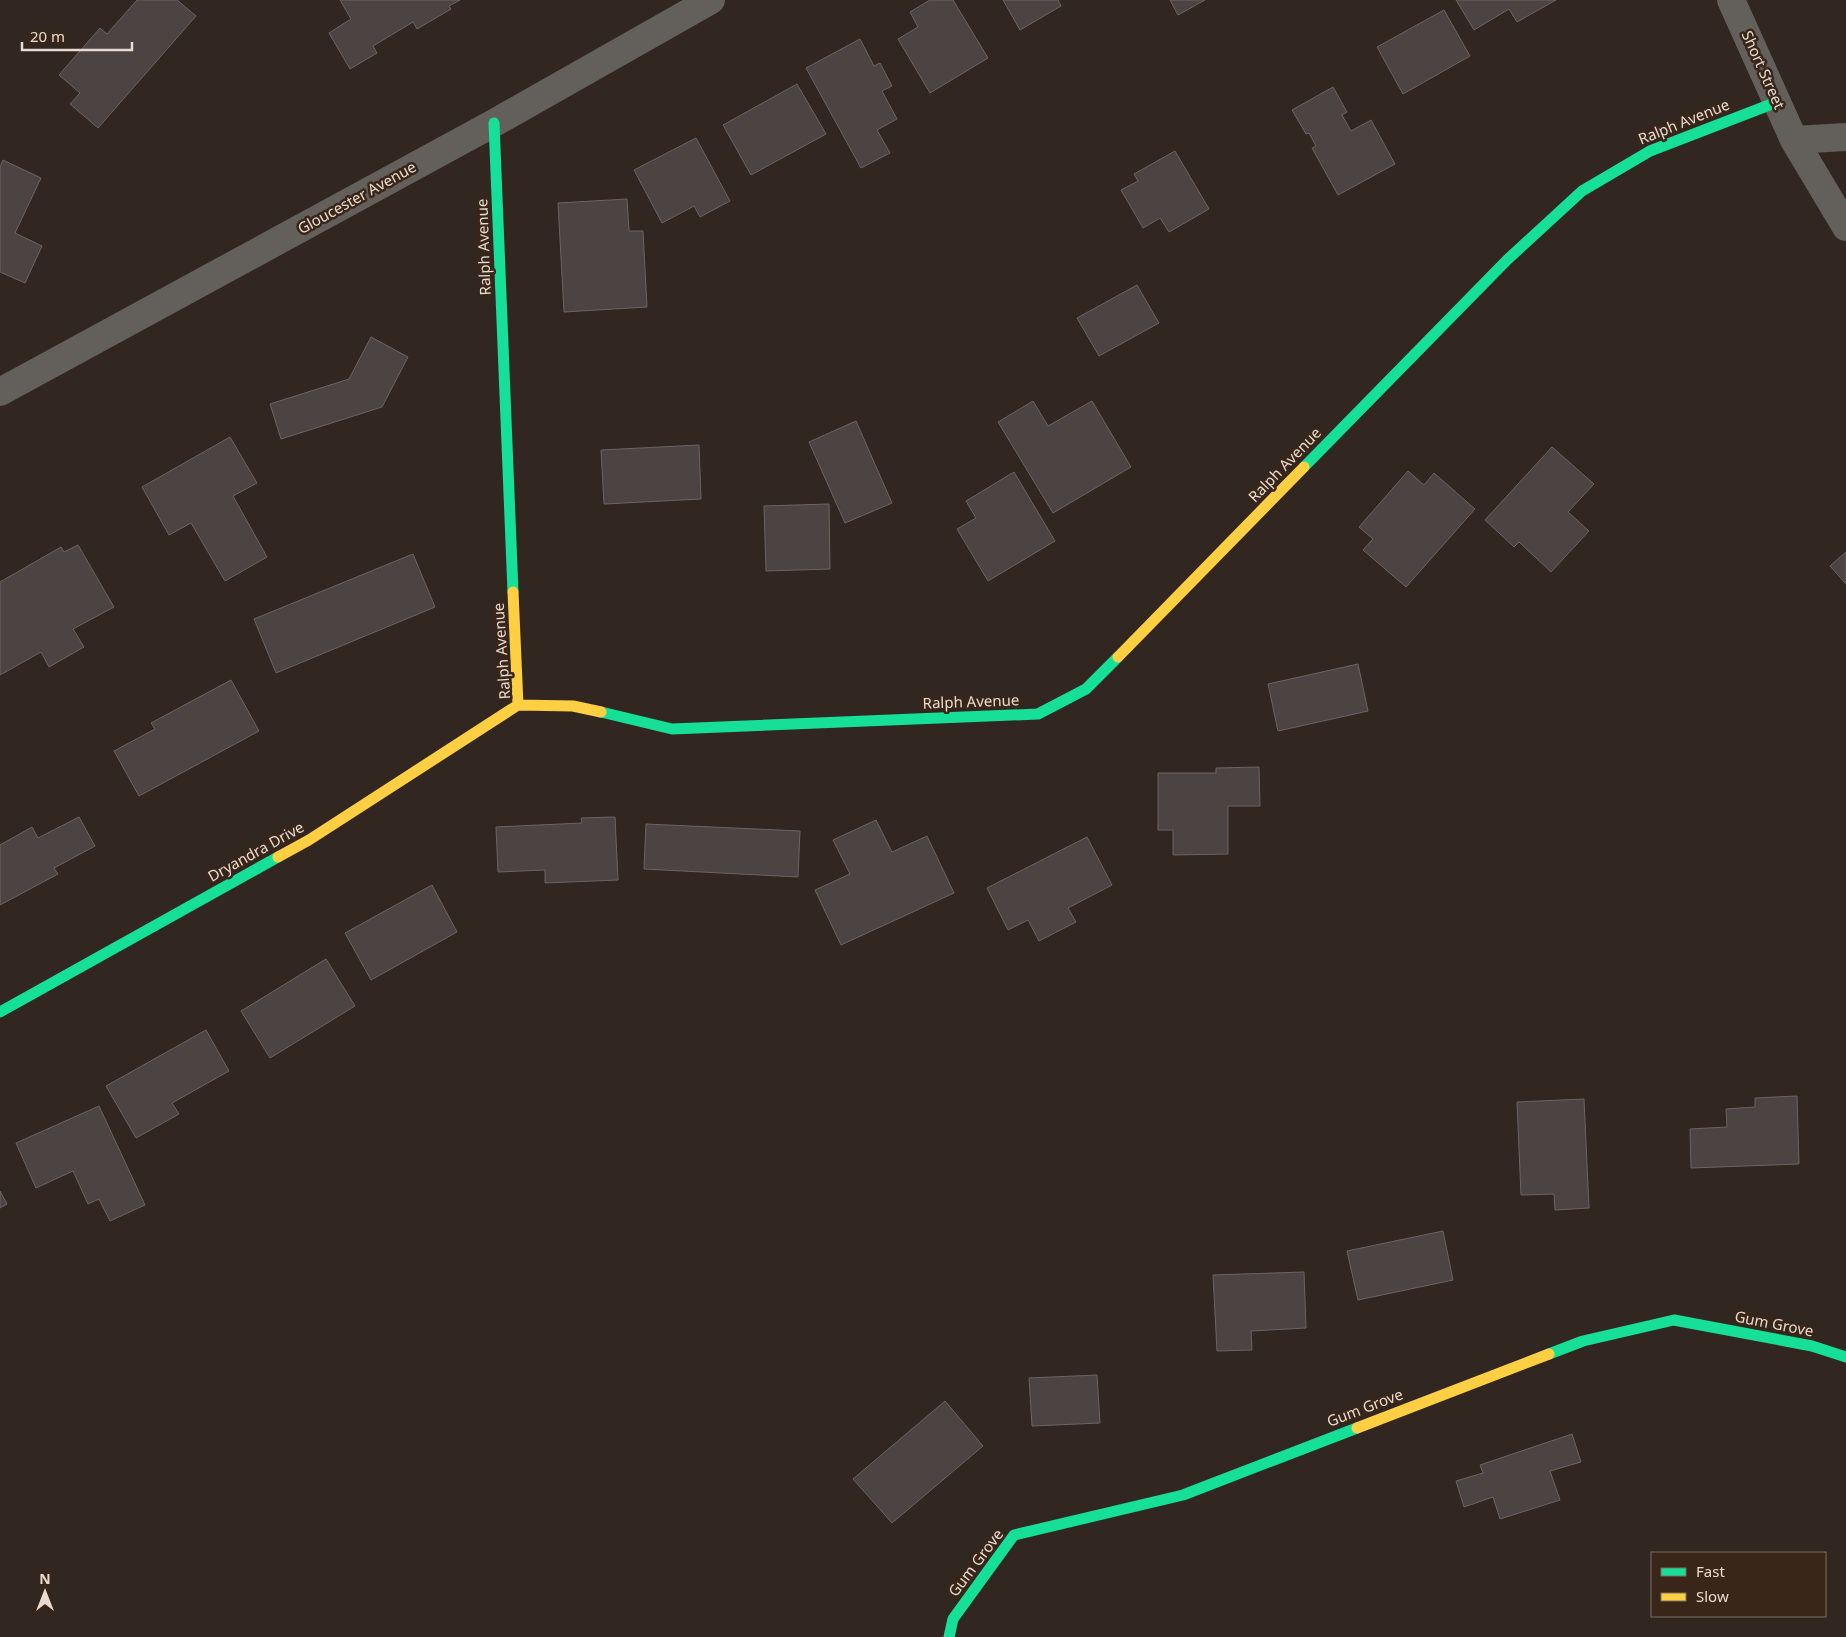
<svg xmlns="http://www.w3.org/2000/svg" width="1846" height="1637" viewBox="0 0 1846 1637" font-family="'Noto Sans',sans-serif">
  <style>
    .building { fill: #4c4343; stroke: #6c6464 }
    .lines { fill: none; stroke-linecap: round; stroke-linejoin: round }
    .street { stroke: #63605c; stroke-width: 28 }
    .fast { stroke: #16e098; stroke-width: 11 }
    .slow { stroke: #ffcf43; stroke-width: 11 }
    .labels { text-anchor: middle; stroke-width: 5; stroke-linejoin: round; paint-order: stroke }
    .street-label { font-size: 15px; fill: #e7dbd2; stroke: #392618 }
  </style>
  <rect width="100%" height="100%" fill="#312720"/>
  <!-- building -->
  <path class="building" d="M137,0h40l19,16 -98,112 -28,-24 10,-11 -21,-18 41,-47 7,6z
    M340,0h120l-11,6 2,3 -34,20 -4,-7 -40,24 4,7 -27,16 -21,-36 22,-14z
    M930,0h23l35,58 -58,35 -32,-54 20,-12 -8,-15z
    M1003,0h55l3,6 -41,24z
    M1170,0h35l-27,15z
    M1456,0h100l-39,22 -8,-13 -35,21z
    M1444,10l26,46 -67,38 -26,-47z
    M860,39l14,27 6,-3 12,23 -10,5 15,28 -20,11 13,23 -29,15 -55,-100z
    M797,84l29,50 -75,41 -28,-50z
    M1333,87l14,25 -5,3 9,16 20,-11 24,44 -57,31 -26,-47 4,-2 -7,-13 -3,1 -14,-24z
    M696,138l34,63 -30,16 -6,-11 -32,17 -28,-53z
    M1175,151l34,58 -40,23 -9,-14 -17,10 -22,-38 17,-9 -4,-7z
    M3,160l38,18 -26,55 27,13 -17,37 -25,-11v-105z
    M627,199l2,32h14l4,76 -83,5 -6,-109z
    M1137,285l22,38 -60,33 -22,-38z
    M371,337l37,20 -26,50 -101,32 -11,-35 79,-25z
    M1033,401l15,25 44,-25 39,66 -78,46 -55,-91z
    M856,421l36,82 -47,20 -36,-81z
    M230,437l27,46 -24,13 34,61 -42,24 -34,-58 -22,12 -27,-48z
    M699,445l2,54 -97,5 -3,-54z
    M1552,447l42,37 -26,28 21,19 -38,41 -32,-30 -5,5 -29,-27z
    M1408,471l16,14 10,-12 41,36 -69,78 -43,-37 10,-11 -14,-12z
    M1014,472l41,69 -67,40 -31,-52 19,-11 -10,-17z
    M829,504l1,65 -64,2 -2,-65z
    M78,545l36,62 -41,22 11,18 -35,20 -8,-15 -41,23v-93l61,-35 3,5z
    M1846,552v32l-16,-18z
    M413,554l22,53 -159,66 -22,-54z
    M1358,664l10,47 -90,20 -10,-47z
    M231,680l28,51 -120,65 -25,-45 41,-22 -4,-6z
    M1259,767l1,39h-32v48l-55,1v-25h-15v-57h58v-5z
    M79,817l16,29 -41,22 4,6 -58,31v-60l32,-18 6,11z
    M615,817l3,63 -73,3v-13l-47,2 -2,-45 86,-4 -1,-5z
    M876,820l16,32 35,-16 27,57 -113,52 -26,-55 35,-16 -17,-34z
    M646,824l154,7 -2,46 -154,-8z
    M1087,837l25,48 -44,23 8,14 -37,19 -11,-21 -20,10 -21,-42z
    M432,885l25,47 -86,48 -26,-47z
    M326,959l29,47 -85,52 -29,-47z
    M206,1030l23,41 -57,32 7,11 -43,24 -30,-52z
    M1797,1096l2,68 -108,4 -1,-39 37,-2 -1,-18 29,-2v-9z
    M1584,1099l5,109 -34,2 -1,-16 -33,1 -4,-93z
    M99,1106l46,99 -35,16 -11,-22 -11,5 -15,-33 -37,17 -20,-45z
    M0,1191l7,13 -7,4z
    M1443,1231l10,49 -95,20 -11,-49z
    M1304,1272l2,56 -55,3 1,19 -35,1 -4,-76z
    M1097,1375l3,48 -68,3 -3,-48z
    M945,1401l38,45 -91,77 -39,-44z
    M1572,1434l9,28 -31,9 10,29 -60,19 -7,-22 -29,10 -8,-26 27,-8 -3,-8z"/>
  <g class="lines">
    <!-- street -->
    <path class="street" d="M1731,0l63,140 52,87
      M1794,140l52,-3
      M0,392l494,-269 217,-123"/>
    <!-- fast -->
    <path class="fast" d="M494,123l19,469
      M1304,467l203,-207 75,-69 68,-40 127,-49
      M601,712l71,17 366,-15 48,-25 32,-32
      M0,1012l278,-155
      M1549,1354l34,-13 91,-21 138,26 34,11
      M949,1637l4,-18 61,-84 169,-40 174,-67"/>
    <!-- slow -->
    <path class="slow" d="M513,592l5,113 55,1 28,6
      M1118,657l186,-190
      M278,857l31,-17 209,-135
      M1357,1428l192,-74"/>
  </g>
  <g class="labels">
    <!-- street labels -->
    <g class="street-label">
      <text transform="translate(1763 70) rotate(66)" y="5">Short Street</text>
      <text transform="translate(1684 122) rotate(-22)" y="5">Ralph Avenue</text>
      <text transform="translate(357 198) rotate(-29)" y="5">Gloucester Avenue</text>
      <text transform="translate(484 247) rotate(-92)" y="5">Ralph Avenue</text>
      <text transform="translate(1285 465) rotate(-46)" y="5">Ralph Avenue</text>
      <text transform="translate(502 651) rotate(-94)" y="5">Ralph Avenue</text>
      <text transform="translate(971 702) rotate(-2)" y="5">Ralph Avenue</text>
      <text transform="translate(256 852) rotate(-29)" y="5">Dryandra Drive</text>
      <text transform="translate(1774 1324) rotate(11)" y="5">Gum Grove</text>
      <text transform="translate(1365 1408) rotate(-21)" y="5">Gum Grove</text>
      <text transform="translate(976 1563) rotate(-53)" y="5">Gum Grove</text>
    </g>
  </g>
  <!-- legend -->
  <rect x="1651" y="1552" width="175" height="65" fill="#392618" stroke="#7f6e62"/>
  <rect x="1661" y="1568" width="25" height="8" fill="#16e098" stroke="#7f6e62"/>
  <text x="1696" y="1577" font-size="15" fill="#e7dbd2">Fast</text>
  <rect x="1661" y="1593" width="25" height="8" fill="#ffcf43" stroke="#7f6e62"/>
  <text x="1696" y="1602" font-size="15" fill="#e7dbd2">Slow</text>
  <!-- north arrow -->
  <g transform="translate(45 1592)" stroke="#392618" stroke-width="4" paint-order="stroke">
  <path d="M0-4L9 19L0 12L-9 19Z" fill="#e7dbd2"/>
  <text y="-8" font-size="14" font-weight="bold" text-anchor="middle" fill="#e7dbd2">N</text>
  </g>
  <!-- scale -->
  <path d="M22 42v8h110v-8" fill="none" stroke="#e7dbd2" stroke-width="2.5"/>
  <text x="30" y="42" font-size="15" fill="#e7dbd2" stroke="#392618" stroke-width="4" paint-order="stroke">20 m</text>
</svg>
